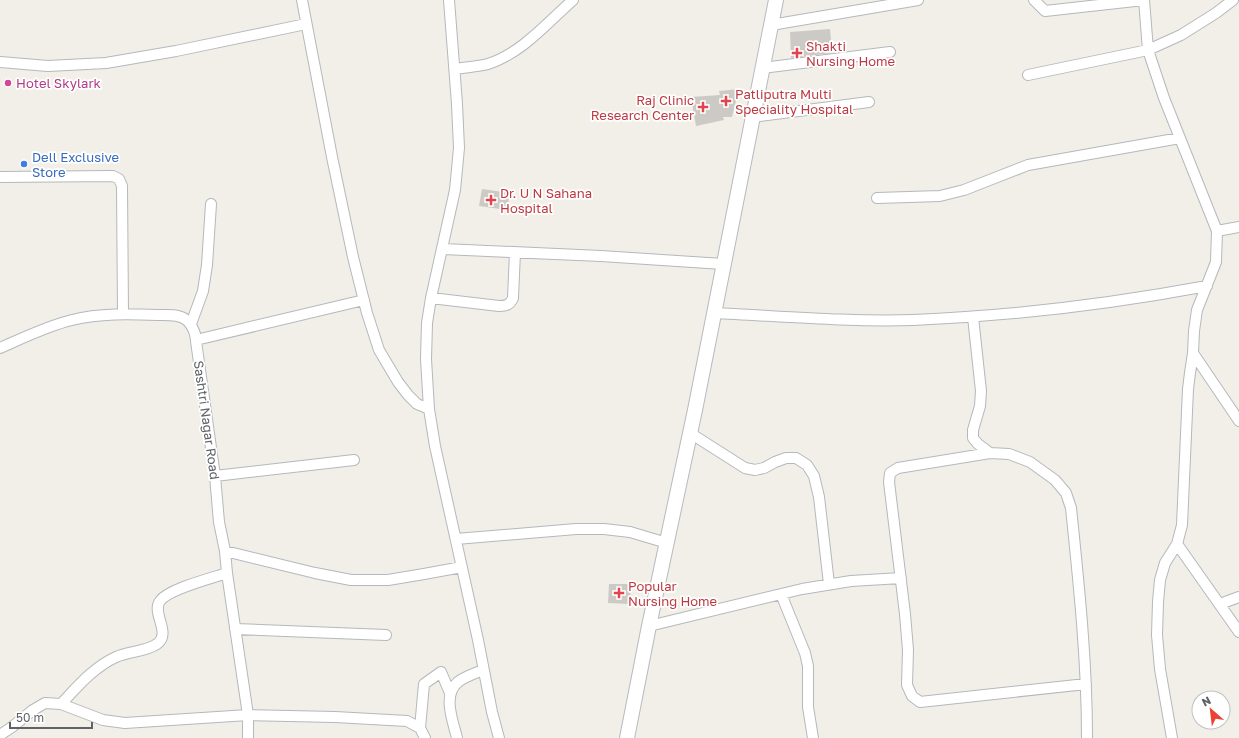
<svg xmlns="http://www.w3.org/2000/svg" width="1239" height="738" viewBox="0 0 1239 738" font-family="'Golos Text',sans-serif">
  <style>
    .building { fill: #cccac5 }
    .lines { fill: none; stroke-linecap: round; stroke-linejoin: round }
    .street-casing { stroke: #b5b8bc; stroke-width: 12 }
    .secondary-casing { stroke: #b6babf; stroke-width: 16 }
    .street { stroke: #fff; stroke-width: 10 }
    .secondary { stroke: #fff; stroke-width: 14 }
    .health-dot { fill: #e0444e; stroke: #fff; stroke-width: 1.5 }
    .hotel-dot { fill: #d1479c; stroke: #fff; stroke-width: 1.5 }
    .shop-dot { fill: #3f7fe0; stroke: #fff; stroke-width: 1.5 }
    .labels { text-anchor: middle; stroke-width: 3.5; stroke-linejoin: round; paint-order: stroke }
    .health-label { font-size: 13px; fill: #be3a42; stroke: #fff; text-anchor: start }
    .hotel-label { font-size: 13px; fill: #b23c85; stroke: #fff; text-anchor: start }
    .shop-label { font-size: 13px; fill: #366cbe; stroke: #fff; text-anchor: start }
    .street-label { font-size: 13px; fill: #5f6368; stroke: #fff }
  </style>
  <rect width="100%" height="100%" fill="#f1efe8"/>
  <!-- building -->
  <path class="building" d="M830,29l2,24 -41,5 -1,-26z
    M739,89l-7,28h-9l1,3 -28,6 -5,-29 29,-2 -1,-4z
    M482,189l28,4 -3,17 -28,-4z
    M609,584h22l-1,20 -22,-1z"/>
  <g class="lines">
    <defs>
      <path id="street" d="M302,0l30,157 21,100 14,56 12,37 19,32 10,13 9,9 12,5
        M449,0l8,104 2,44 -4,42 -24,108 -4,25 -1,36 3,50 6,37 43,194 14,72 7,26
        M1034,0l11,11 99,-11
        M1144,0l4,50 16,48 53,133 -1,31 -19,48 -3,21 -1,22 46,68
        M771,25l147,-25
        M0,62l48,4 58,-3 70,-12 130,-27
        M762,68l128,-16
        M455,69c10,-2 22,-2 33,-5 34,-11 59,-41 85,-64
        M1028,75l120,-25 33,-15 35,-22 17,-13
        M752,117l117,-15
        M0,177l113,-1 6,3 3,7 1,128
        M877,198l63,-2 24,-6 64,-25 152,-27
        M1217,231l22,-4
        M443,249l158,7 122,8
        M431,298l68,8c7,0 11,-1 14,-8l2,-46
        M714,313c66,3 133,9 199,7 99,-4 197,-16 294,-34
        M973,317l8,74 -1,15 -7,24v8l5,6 12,9
        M191,324l12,-33 4,-26 4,-61
        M196,340l168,-40
        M0,348c23,-10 47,-22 72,-28 28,-7 57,-6 86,-5 8,0 20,-1 27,4 5,3 8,9 10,15l20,142 4,46 6,29 2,22 21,142v23
        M690,433l55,35 10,2 9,-2 11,-6 11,-4h10l11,7 7,11 5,21 10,87
        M215,476l139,-16
        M456,539l120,-10h28l26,3 37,11
        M1177,544l62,88
        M225,551l90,22 36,7h37l36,-6 38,-7
        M781,594l24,59 3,13v41l5,31
        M1220,604l19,-7
        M649,626l153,-37 49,-8 50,-3
        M235,629l151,6
        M1086,684l-166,18 -8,-6 -5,-11 1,-35 -3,-36 -16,-132 1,-9 8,-5 92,-15 19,1 21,8 25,18 11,13 5,15c8,77 16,153 16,230
        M61,704c17,-18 33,-37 55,-47 13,-6 29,-5 41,-13 15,-11 -6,-31 3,-43 8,-12 52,-23 67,-28
        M420,728l4,-44 17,-12 9,21
        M0,735l12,-8 21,-17 12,-7 16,1 42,16 22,3 123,-8 87,2 72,4 13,7 5,10
        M457,738c-4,-17 -15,-43 1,-56 6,-5 18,-9 25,-12
        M1172,738l-12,-69 -3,-34 1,-33 2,-22 5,-17 12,-19 5,-19 6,-136 2,-16 3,-20"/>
      <path id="secondary" d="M627,738l22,-112 46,-216 81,-410"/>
    </defs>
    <!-- street casing -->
    <use href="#street" class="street-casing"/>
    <!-- secondary casing -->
    <use href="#secondary" class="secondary-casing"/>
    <!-- street -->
    <use href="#street" class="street"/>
    <!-- secondary -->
    <use href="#secondary" class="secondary"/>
  </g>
  <!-- markers -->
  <g class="health-dot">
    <path d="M795 47h4v4h4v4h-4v4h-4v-4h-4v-4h4z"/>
    <path d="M724 95h4v4h4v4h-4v4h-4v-4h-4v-4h4z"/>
    <path d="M701 101h4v4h4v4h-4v4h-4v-4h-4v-4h4z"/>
    <path d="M489 194h4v4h4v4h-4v4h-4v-4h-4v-4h4z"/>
    <path d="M617 587h4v4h4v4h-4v4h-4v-4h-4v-4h4z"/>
  </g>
  <circle class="hotel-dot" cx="8" cy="83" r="4"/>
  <circle class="shop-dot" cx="24" cy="164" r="4"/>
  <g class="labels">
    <!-- health labels -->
    <g class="health-label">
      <text x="806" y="51">Shakti<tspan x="806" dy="15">Nursing Home</tspan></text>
      <text x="735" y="99">Patliputra Multi<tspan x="735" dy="15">Speciality Hospital</tspan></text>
      <text x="694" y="105" text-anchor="end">Raj Clinic<tspan x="694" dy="15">Research Center</tspan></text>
      <text x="500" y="198">Dr. U N Sahana<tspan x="500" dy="15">Hospital</tspan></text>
      <text x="628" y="591">Popular<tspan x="628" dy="15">Nursing Home</tspan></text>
    </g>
    <!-- hotel labels -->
    <g class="hotel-label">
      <text x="16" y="88">Hotel Skylark</text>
    </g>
    <!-- shop labels -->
    <g class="shop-label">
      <text x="32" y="162">Dell Exclusive<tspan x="32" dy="15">Store</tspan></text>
    </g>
    <!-- street labels -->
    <g class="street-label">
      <text transform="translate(207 420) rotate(82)" y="5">Sashtri Nagar Road</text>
    </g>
  </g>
  <!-- north arrow -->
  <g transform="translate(1211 710) rotate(332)"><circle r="19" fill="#ffffff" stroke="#bfc1c3"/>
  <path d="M0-3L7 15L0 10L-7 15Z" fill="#ea4335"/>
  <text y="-6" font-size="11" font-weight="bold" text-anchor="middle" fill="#5f6368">N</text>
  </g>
  <!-- scale -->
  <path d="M10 722v6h82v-6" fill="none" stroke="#5f6368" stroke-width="2"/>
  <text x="16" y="722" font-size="12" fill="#5f6368" stroke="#ffffff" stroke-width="3" paint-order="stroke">50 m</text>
</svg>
